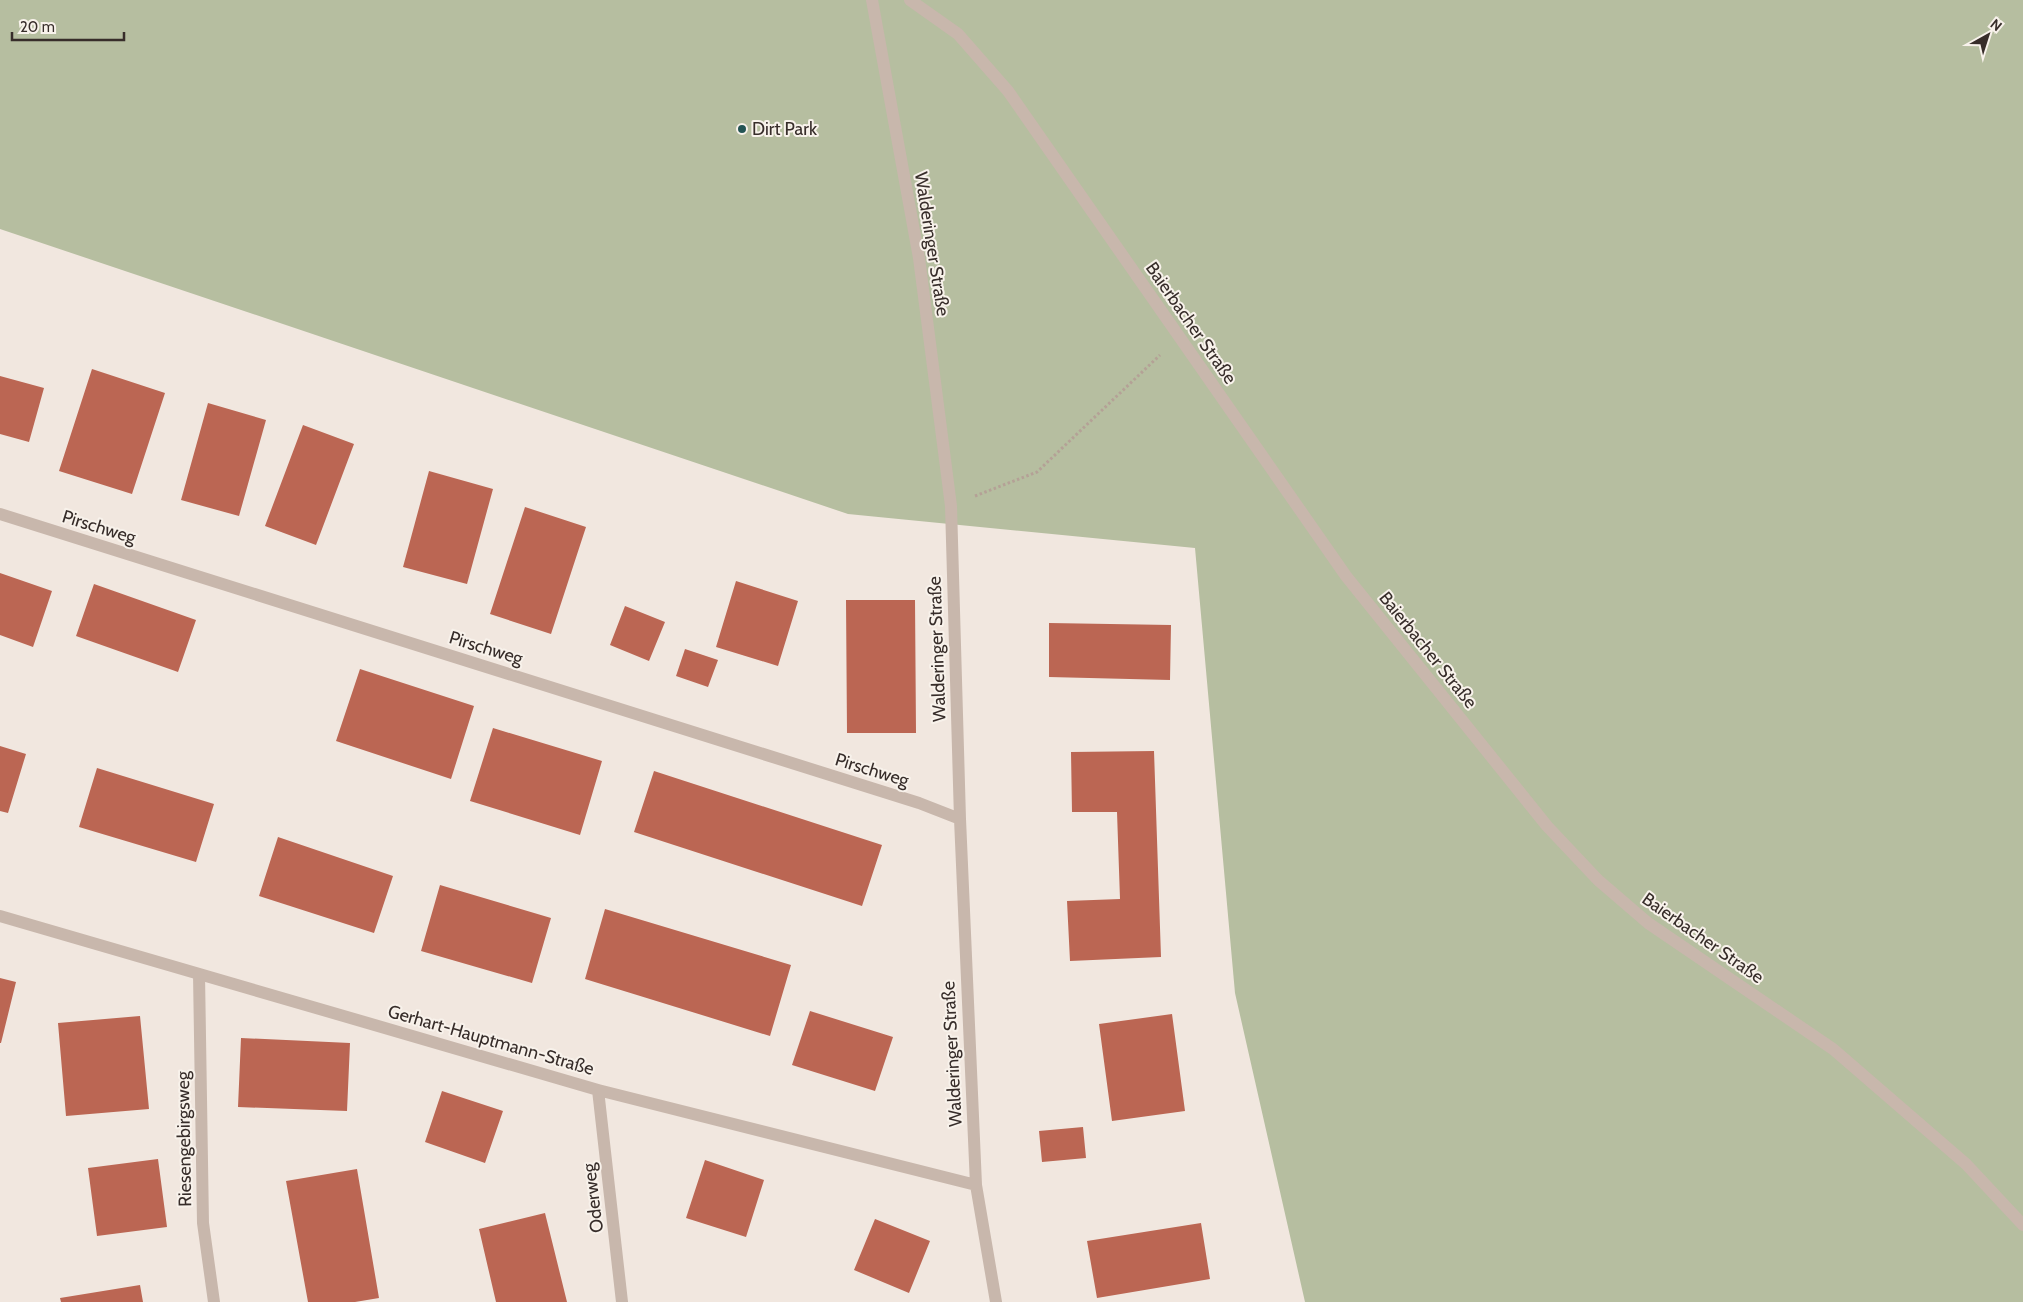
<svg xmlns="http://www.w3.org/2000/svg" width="2023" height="1302" viewBox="0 0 2023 1302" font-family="Cabin,sans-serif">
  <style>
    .green { fill: #b6bea0 }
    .building { fill: #bb6653 }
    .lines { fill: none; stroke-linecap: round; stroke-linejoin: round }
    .path { stroke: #b4a196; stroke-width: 3; stroke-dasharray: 2.5 2.5; stroke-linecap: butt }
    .lane { stroke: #c8b7ac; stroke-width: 12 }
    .street { stroke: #c8b7ac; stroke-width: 12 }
    .poi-dot { fill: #235454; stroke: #f8f2eb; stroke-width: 2 }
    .labels { text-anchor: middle; stroke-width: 4; stroke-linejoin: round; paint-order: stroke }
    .poi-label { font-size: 18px; fill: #372d2a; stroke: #f8f2eb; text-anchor: start }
    .street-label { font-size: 18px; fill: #372d2a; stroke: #f8f2eb }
  </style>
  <rect width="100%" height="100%" fill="#f1e7df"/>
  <!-- green -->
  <path class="green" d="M0,0h2023v1302h-718l-70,-309 -40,-445 -347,-34 -848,-285z"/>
  <!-- building -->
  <path class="building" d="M92,369l73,24 -33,101 -73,-23z
    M0,376l44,12 -15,54 -29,-8z
    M208,403l58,17 -27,96 -58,-16z
    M303,425l51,19 -38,101 -51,-19z
    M429,471l64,18 -26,95 -64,-17z
    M525,507l61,20 -35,107 -61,-20z
    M0,573l52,18 -19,56 -33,-12z
    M736,581l62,20 -20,65 -62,-19z
    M94,584l102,36 -18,52 -102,-36z
    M846,600h69l1,133h-69z
    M625,606l40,16 -16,39 -39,-16z
    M1049,623l122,2 -1,55 -121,-3z
    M685,649l33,11 -10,27 -32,-11z
    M360,669l114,37 -23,73 -115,-38z
    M493,728l109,33 -22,74 -110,-34z
    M0,746l26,8 -18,59 -8,-2z
    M1154,751l7,206 -91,4 -3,-60 53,-2 -3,-87h-45l-1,-60z
    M97,768l117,36 -18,58 -117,-35z
    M654,771l228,74 -20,61 -228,-74z
    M278,837l115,39 -19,57 -115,-37z
    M440,885l111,33 -19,65 -111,-32z
    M605,909l186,56 -21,71 -185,-57z
    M0,978l16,4 -15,61h-1z
    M810,1011l83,26 -18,54 -83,-26z
    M1172,1014l13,97 -73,10 -13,-97z
    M140,1016l9,93 -83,7 -8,-93z
    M241,1038l109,5 -3,68 -109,-4z
    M442,1091l61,20 -18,52 -60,-21z
    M1083,1127l3,31 -44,4 -3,-31z
    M158,1159l9,68 -70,9 -9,-68z
    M705,1160l59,20 -18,57 -60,-19z
    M357,1169l22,129 -24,4h-47l-22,-121z
    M545,1213l22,89h-71l-17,-73z
    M875,1219l55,22 -21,52 -55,-23z
    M1201,1223l9,56 -113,19 -10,-57z
    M140,1285l3,17h-82l-1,-4z"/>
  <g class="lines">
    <!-- path -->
    <path class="path" d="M975,496l62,-24 123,-117"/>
    <!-- lane -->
    <path class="lane" d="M910,0l48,34 50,57 338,485 201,250 51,54 50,43 185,126 133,115 57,61"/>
    <!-- street -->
    <path class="street" d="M872,0l47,258 32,248 9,313 16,366 20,117
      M0,514l919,289 41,16
      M0,916l598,174 378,95
      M199,974l4,249 11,79
      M598,1090l24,212"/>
  </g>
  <!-- markers -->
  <circle class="poi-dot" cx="742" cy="129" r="5"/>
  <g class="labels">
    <!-- poi labels -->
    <g class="poi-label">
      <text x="752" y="135">Dirt Park</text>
    </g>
    <!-- street labels -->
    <g class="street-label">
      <text transform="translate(932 244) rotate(81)" y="6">Walderinger Straße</text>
      <text transform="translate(1191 323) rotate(55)" y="6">Baierbacher Straße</text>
      <text transform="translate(99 527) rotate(17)" y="6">Pirschweg</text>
      <text transform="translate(486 648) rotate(17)" y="6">Pirschweg</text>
      <text transform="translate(937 649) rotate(-92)" y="6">Walderinger Straße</text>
      <text transform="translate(1428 650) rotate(51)" y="6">Baierbacher Straße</text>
      <text transform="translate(872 770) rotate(17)" y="6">Pirschweg</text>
      <text transform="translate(1703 938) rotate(35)" y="6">Baierbacher Straße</text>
      <text transform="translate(491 1040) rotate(16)" y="6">Gerhart-Hauptmann-Straße</text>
      <text transform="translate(952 1054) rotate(-93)" y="6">Walderinger Straße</text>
      <text transform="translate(184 1139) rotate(-91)" y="6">Riesengebirgsweg</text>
      <text transform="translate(593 1198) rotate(-97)" y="6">Oderweg</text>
    </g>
  </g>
  <!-- north arrow -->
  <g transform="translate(1988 35) rotate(39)" stroke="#f8f2eb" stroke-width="4" paint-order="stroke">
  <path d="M0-4L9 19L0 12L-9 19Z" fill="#372d2a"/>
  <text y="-8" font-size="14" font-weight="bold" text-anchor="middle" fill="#372d2a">N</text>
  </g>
  <!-- scale -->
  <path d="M12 32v8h112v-8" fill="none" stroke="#372d2a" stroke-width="2.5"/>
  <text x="20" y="32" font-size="15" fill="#372d2a" stroke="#f8f2eb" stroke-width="4" paint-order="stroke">20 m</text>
</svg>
